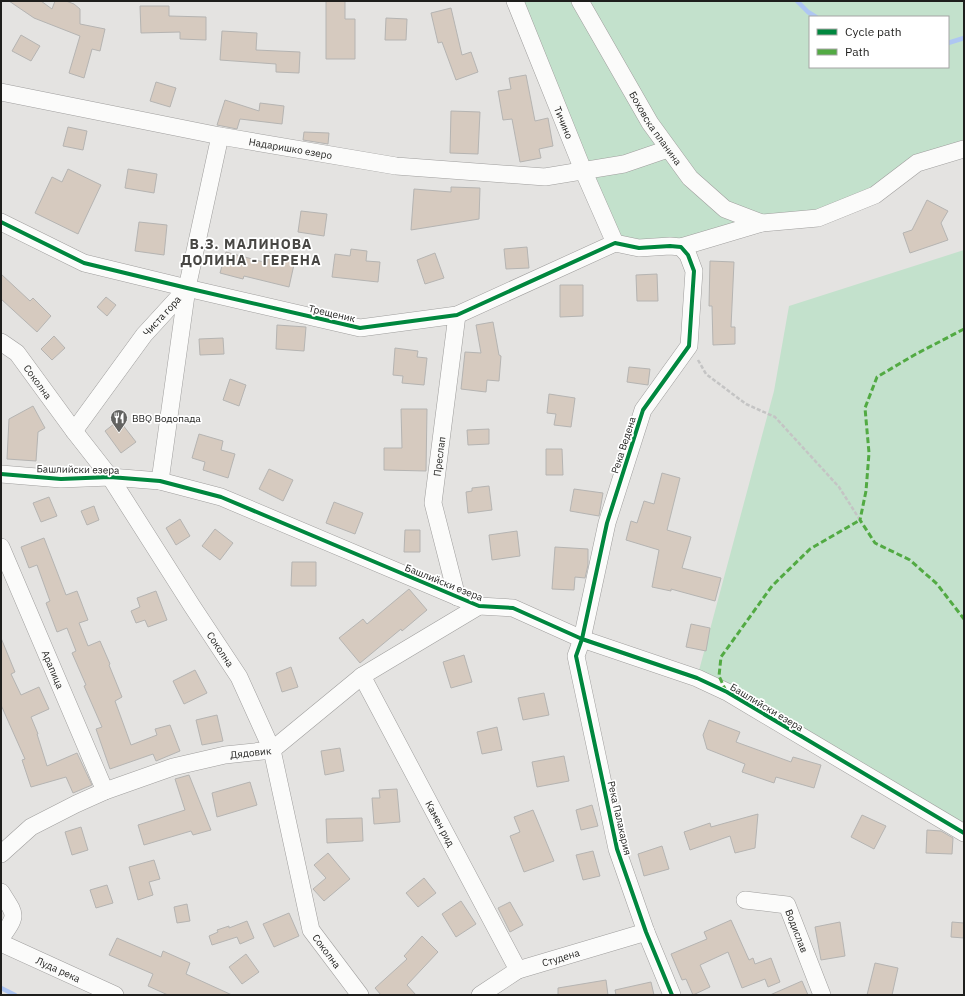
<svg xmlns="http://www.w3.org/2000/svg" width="965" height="996" viewBox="0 0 965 996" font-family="'IBM Plex Sans',sans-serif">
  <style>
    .green { fill: #c3e1cc; fill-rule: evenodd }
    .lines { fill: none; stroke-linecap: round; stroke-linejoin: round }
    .stream { stroke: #aec6f2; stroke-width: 4.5 }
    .building { fill: #d6cabf; stroke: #b5b4b2 }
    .minor-casing { stroke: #9f9e9d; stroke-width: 18 }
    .path { stroke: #c4c4c4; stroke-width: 2.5; stroke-dasharray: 4 2; stroke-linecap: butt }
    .minor { stroke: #fbfbfa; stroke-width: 17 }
    .quiet { stroke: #52aa43; stroke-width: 3; stroke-dasharray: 6 3; stroke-linecap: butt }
    .cycleway-casing { stroke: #fff; stroke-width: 6 }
    .cycleway { stroke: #00873e; stroke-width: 4 }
    .labels { text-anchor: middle; stroke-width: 3.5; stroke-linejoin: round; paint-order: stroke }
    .street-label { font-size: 10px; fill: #1e1e1c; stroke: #fff }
    .poi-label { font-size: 10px; fill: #1e1e1c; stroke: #fff; text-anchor: start }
    .district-label { font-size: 14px; font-weight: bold; letter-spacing: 1px; fill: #484744; stroke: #fff }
  </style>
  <rect width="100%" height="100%" fill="#e4e3e1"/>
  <!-- green -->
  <path class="green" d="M515,1h449v148l-47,14 -42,32 -194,52 -66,-4zM810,17h138v50h-138z
    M964,250v583l-267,-155 77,-287 15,-85z"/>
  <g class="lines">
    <!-- stream -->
    <path class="stream" d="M797,1l11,11 8,5
      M948,43l16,-5
      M1,988l14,7"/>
  </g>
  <!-- building -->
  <path class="building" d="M9,1h32l11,8 3,-8h11l8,3 6,5v15l25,5 -5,22 -8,-2 -8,29 -15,-5 11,-37 -46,-18z
    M326,1h19v18h10v40h-29z
    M140,6h29v10l37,1v23l-26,-1v-7l-39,1z
    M451,8l11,47 9,-3 7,20 -22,8 -14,-38 -4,1 -7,-30z
    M386,18l21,1 -1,21h-21z
    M222,31l35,2 -1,17 44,2 -1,21 -23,-1v-8l-56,-4z
    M21,35l19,11 -9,15 -19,-10z
    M526,75l9,46 13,-3 5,28 -14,3 2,9 -21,4 -8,-43 -9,1 -5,-29 13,-2 -2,-11z
    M156,82l20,6 -6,19 -20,-6z
    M225,100l34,11 1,-8 24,3 -2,18 -42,-5 -3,10 -20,-4z
    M451,111l29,1 -2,42 -28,-1z
    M68,127l19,4 -4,19 -20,-4z
    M304,132l25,1 -1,11 -25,-4z
    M68,169l33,16 -23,49 -43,-21 17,-36 10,5z
    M128,169l29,5 -3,19 -29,-5z
    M451,187l29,1 -1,31 -68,11 3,-41 37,3z
    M927,200l21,11 -7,12 7,17 -38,13 -7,-20 9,-3z
    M301,211l26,3 -3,22 -26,-4z
    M139,222l28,3 -3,30 -29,-4z
    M527,247l2,21 -23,1 -2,-20z
    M351,249l16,2 -1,10 14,1 -2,20 -46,-5 3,-23 15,2z
    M226,252l41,11 2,-10 26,7 -6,27 -45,-11 -1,3 -23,-6z
    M435,253l9,25 -19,6 -8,-24z
    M710,261l24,1 -3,65h4v17l-22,1 -1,-39h-3z
    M1,274l29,27 3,-3 18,18 -14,16 -36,-33z
    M657,274l1,27h-21l-1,-26z
    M560,285h23v31l-23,1z
    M106,297l10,8 -9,11 -10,-9z
    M493,322l6,33 2,1 -2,25 -12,-1 -1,12 -25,-3 4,-37 16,1 -5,-28z
    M277,325l29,2 -2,24 -28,-2z
    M54,336l11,12 -13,12 -11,-11z
    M223,338l1,16 -24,1 -1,-16z
    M395,348l23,3 -1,6 10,1 -3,27 -22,-2 1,-7 -10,-1z
    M629,367l21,2 -2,16 -21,-3z
    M230,379l16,6 -7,21 -16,-6z
    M549,394l26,4 -4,29 -17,-2 2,-11 -9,-1z
    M33,406l12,22 -7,4 -2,29 -29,-2 2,-40z
    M401,409h26l-1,62 -42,-1v-22h18z
    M119,420l17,22 -15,11 -16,-22z
    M489,429v15l-21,1 -1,-15z
    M199,434l24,7 -2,9 14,4 -7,24 -25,-8 2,-8 -13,-4z
    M546,449h16l1,26h-17z
    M269,469l24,11 -10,21 -24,-12z
    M662,473l18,5 -13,52 24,7 -9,31 39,10 -6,23 -44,-12v2l-19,-4 7,-37 -33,-10 5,-19 6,2 7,-22 10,3z
    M489,486l3,24 -24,3 -2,-21 6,-1v-3z
    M574,489l29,4 -4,23 -29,-5z
    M49,497l8,19 -16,6 -8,-19z
    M334,502l29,11 -8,21 -29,-11z
    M94,506l5,14 -12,5 -6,-14z
    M180,519l10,17 -14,9 -10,-17z
    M215,529l18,14 -13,17 -18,-14z
    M405,530h15v22h-16z
    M517,531l3,25 -28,4 -3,-25z
    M44,538l22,57 11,-4 11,29 -9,3 9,23 12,-5 10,23 -1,1 13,32 -7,4 16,44 26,-10 -2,-6 15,-4 10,26 -24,10 -3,-7 -43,15 -14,-40 6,-2 -18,-41 2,-1 -14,-32 4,-2 -9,-23 -10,4 -11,-29 4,-2 -13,-36 -8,3 -8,-21z
    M555,547l33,2v16l-3,13 -10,-1 -1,13 -22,-1z
    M292,562h24v24h-25z
    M409,589l18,21 -25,21 -1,-2 -41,34 -21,-25 24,-19 4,5z
    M156,591l11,29 -19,7 -3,-7 -9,3 -5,-12 9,-4 -3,-9z
    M691,624l19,4 -4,23 -20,-4z
    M1,638l14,34 -4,2 10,21 18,-8 10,22 -18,8 7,17h-1l10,32 30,-13 15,32 -19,8 -7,-16 -35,10 -9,-27 3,-1 -24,-54z
    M464,655l8,27 -21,6 -8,-26z
    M291,667l7,20 -16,5 -6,-19z
    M195,670l12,23 -23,11 -11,-23z
    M544,693l5,22 -26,5 -5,-22z
    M217,715l6,26 -21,4 -6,-25z
    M709,720l31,12 -4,10 55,20 2,-5 28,8 -7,23 -38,-11 -2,6 -32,-11 3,-8 -38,-15 -4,-14z
    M497,727l5,23 -20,4 -5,-22z
    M340,748l4,23 -19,4 -4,-24z
    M564,756l5,25 -32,6 -5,-25z
    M189,775l22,55 -18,5 -2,-4 -47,14 -6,-20 47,-15 -10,-31z
    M250,782l7,23 -40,12 -5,-24z
    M397,789l3,33 -26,2 -2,-26h8l-1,-8z
    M592,805l6,21 -17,4 -5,-20z
    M533,810l21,51 -30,11 -14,-36 10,-4 -6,-15z
    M758,814l-3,34 -20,5 -5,-17 -40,14 -6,-18 26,-9 1,4z
    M862,815l24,11 -12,23 -23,-12z
    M362,818l1,23 -36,2 -1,-24z
    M81,827l7,23 -16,5 -7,-23z
    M927,830l14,1 12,7 -1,16 -26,-1z
    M662,846l7,23 -25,7 -6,-22z
    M593,851l7,25 -17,4 -7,-25z
    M328,853l22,26 -26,22 -11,-12 13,-11 -12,-13z
    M154,860l6,19 -11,3 4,13 -15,5 -9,-33z
    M424,878l12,15 -18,14 -12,-14z
    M107,885l6,18 -17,5 -6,-18z
    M461,901l15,23 -20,13 -14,-23z
    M510,902l13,23 -13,7 -12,-24z
    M187,904l3,17 -13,2 -3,-16z
    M289,913l10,23 -25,11 -11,-23z
    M731,920l18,40 4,-2 2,6 16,-6 9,24 -12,5 -3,-8 -23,9 -14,-36 -28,13 10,22 -17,8 -7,-16 -4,1 -11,-26 36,-15 -3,-7z
    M247,921l7,17 -14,6 -3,-7 -25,8 -3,-9 9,-4 -1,-2 12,-4v2z
    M840,922l5,34 -24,4 -6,-33z
    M952,922l12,1v15l-13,-1z
    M422,936l16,16 -31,33 9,10h-35l-6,-7 32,-29 -3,-3z
    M117,938l44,19 2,-6 27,12 -4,11 46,21h-64l-20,-9 5,-12 -44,-19z
    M246,954l13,18 -17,12 -13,-17z
    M875,963l23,5 -6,27h-25z
    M606,980l2,15h-50v-7z
    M802,981l6,14h-38z
    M651,982l3,13h-38l-1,-5z"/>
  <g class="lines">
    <defs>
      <g id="minor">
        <path id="s1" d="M515,1l68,169 32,73"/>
        <path id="s2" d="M580,1l70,122 40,55 35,31 37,14"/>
        <path id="s3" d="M1,92l219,44 176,30 149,11 79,-13 44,-15"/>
        <path d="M1,222l83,41 103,25 173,40 97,-13 158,-72 24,5 31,-2 11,1 81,-24 56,-5 57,-23 42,-32 47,-14"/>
        <path id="s4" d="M1,342l16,11 57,78 36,46 82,129 47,71 33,73 39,180 49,65"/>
        <path id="s5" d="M74,431l70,-96 43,-47 33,-152"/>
        <path d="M1,474l60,5 49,-2 50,4 61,16 258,109 34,2 69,31 115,39 30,14 237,141"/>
        <path d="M160,481l27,-193"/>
        <path id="s6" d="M1,547l104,244"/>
        <path id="s7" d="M457,597l-24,-94 24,-188"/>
        <path id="s8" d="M362,676l156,294"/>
        <path id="s9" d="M1,854l30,-27 45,-23 29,-13 68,-24 52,-12 47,-5 90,-74 117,-70"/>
        <path d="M1,892c15,24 17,22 0,46"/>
        <path id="s10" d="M745,900l42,5 35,90"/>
        <path id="s11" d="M1,943l114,52"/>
        <path id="s12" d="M480,995l38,-25 128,-38"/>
        <path d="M672,995l-26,-63 -29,-83 -41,-193 6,-17 25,-116 36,-113 46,-64 5,-75 -6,-16 -7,-8"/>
      </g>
    </defs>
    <!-- minor casing -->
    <use href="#minor" class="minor-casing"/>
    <!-- path -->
    <path class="path" d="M698,360l8,14 40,30 29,13 64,70 21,33"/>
    <!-- minor -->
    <use href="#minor" class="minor"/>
    <!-- quiet -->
    <path class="quiet" d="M964,329l-48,25 -39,23 -12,31 4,45 -3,38 -6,29 15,23 35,17 27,24 27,35
      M726,691l-7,-15 2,-19 51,-71 38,-37 50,-29"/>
    <defs>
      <path id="cycleway" d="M1,222l83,41 103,25 173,40 97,-13 158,-72 24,5 31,-2 11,1 7,8 6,16 -5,75 -46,64 -36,113 -25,116 -6,17 41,193 29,83 26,63
        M1,474l60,5 49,-2 50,4 61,16 258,109 34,2 69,31 115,39 30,14 237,141"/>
    </defs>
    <!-- cycleway casing -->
    <use href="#cycleway" class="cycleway-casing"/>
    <!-- cycleway -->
    <use href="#cycleway" class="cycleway"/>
  </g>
  <!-- icons -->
  <defs>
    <symbol id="restaurant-pin" viewBox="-11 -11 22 30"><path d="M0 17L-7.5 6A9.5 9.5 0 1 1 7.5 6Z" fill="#636361" stroke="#fff"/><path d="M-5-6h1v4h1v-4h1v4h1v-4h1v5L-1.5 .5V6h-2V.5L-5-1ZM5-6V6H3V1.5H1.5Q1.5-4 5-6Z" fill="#fff"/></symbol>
  </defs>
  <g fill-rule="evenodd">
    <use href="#restaurant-pin" x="109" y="408" width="20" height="27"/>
  </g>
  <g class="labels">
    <!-- street labels -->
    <g class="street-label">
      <text dy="4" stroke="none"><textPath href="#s1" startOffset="131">Тичино</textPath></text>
      <text dy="4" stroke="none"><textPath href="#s2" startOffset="148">Боховска планина</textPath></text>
      <text dy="4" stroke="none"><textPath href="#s3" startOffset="295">Надаришко езеро</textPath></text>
      <text transform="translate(332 313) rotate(13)" y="4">Трещеник</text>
      <text dy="4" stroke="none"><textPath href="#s5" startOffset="145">Чиста гора</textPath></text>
      <text dy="4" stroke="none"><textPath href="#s4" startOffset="55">Соколна</textPath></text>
      <text transform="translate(623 445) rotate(-72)" y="4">Река Ведена</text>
      <text dy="4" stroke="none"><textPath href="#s7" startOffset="144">Преслап</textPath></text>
      <text transform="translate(78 469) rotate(1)" y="4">Башлийски езера</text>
      <text transform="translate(444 582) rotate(22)" y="4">Башлийски езера</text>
      <text dy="4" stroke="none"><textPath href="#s4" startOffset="379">Соколна</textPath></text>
      <text dy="4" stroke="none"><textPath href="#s6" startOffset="133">Арапица</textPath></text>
      <text transform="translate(767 707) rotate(31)" y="4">Башлийски езера</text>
      <text dy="4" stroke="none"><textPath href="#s9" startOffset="274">Дядовик</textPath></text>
      <text transform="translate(620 818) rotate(77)" y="4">Река Палакария</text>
      <text dy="4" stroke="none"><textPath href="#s8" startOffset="167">Камен рид</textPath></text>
      <text dy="4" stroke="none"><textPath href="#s10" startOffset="70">Водислав</textPath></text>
      <text dy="4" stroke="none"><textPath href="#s4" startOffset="703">Соколна</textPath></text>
      <text dy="4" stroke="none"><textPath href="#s12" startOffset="90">Студена</textPath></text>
      <text dy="4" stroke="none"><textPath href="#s11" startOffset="63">Луда река</textPath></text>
    </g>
    <!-- poi labels -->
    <g class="poi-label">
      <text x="132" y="422">BBQ Водопада</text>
    </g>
    <!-- district labels -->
    <g class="district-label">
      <text x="251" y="249">В.З. МАЛИНОВА<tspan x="251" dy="16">ДОЛИНА - ГЕРЕНА</tspan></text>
    </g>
  </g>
  <!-- border -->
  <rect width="965" height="996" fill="none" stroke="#1e1e1c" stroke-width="4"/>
  <!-- legend -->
  <rect x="809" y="16" width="140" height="52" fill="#ffffff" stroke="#a5a5a4"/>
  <rect x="817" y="29" width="20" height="6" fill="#00873e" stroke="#a5a5a4"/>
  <text x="845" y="36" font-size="12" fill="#1e1e1c">Cycle path</text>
  <rect x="817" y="49" width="20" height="6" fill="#52aa43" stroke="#a5a5a4"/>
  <text x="845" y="56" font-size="12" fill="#1e1e1c">Path</text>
</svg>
